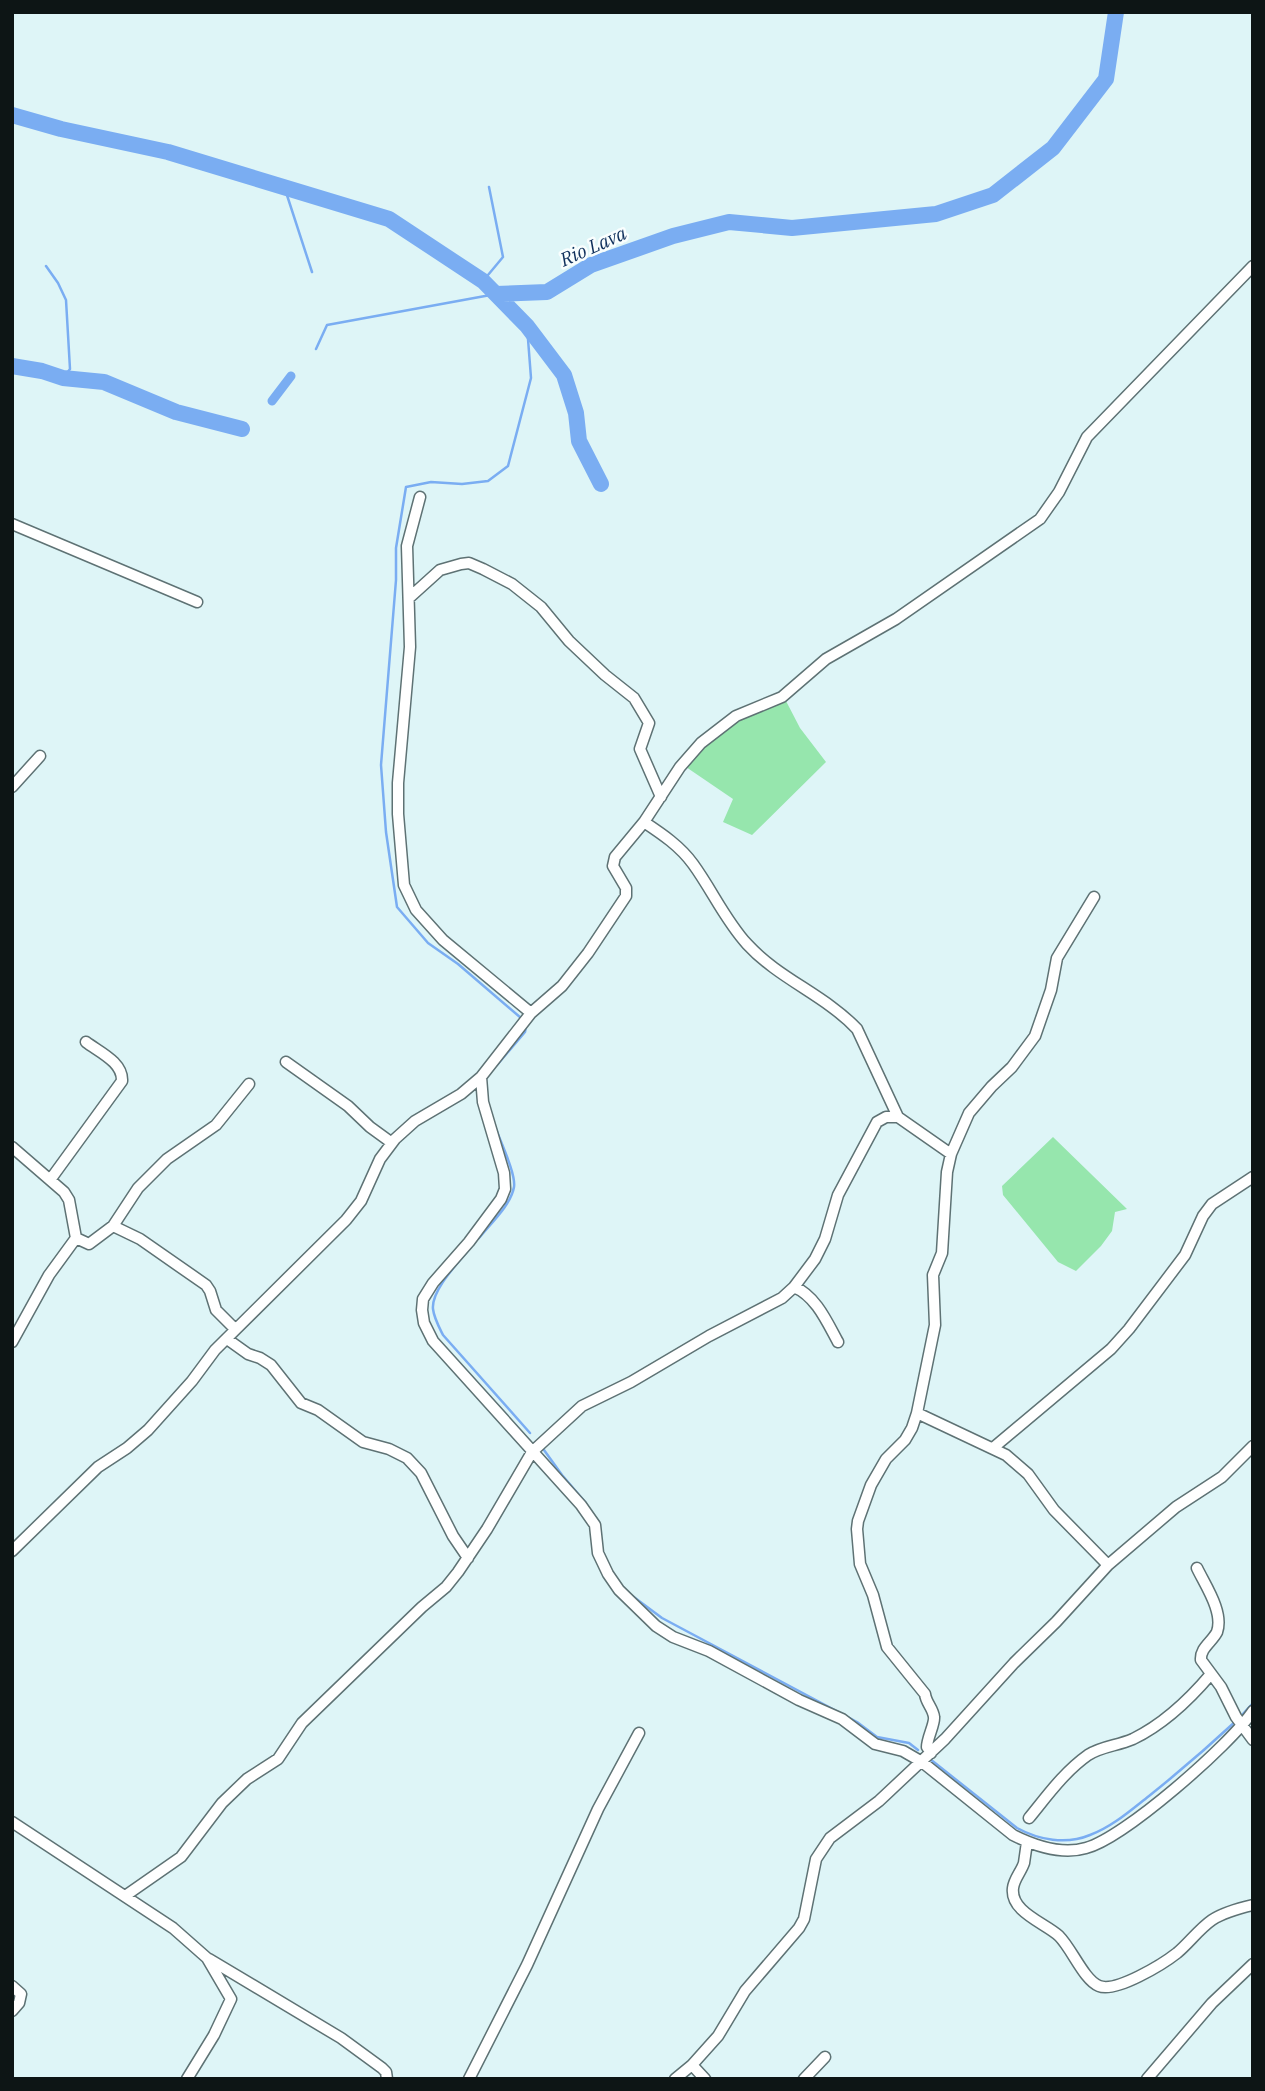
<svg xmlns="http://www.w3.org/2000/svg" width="1265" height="2091" viewBox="0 0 1265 2091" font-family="'IBM Plex Serif',serif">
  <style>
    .green { fill: #96e6ad }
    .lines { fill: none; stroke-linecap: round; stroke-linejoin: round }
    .stream { stroke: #7aadf2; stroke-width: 2.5 }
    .canal { stroke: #7aadf2; stroke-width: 9 }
    .river { stroke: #7aadf2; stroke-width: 16 }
    .street-casing { stroke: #5e7274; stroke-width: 13 }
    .street { stroke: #fff; stroke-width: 10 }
    .labels { text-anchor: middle; stroke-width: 5; stroke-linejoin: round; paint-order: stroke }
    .water-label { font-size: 19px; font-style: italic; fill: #0e2f5b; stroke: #f9fefe }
  </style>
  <rect width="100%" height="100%" fill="#def5f7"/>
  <!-- green -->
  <path class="green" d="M786,701l14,27 26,34 -74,73 -29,-13 10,-23 -47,-32c31,-41 53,-49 100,-66z
    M1053,1137l74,72 -12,3 -3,19 -11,15 -25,25 -18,-9 -55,-67 -1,-9z"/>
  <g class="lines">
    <!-- stream -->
    <path class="stream" d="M284,186l28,86
      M46,266l12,17 8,17 4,69 -7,9
      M483,281l20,-24 -14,-70
      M316,349l11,-24 169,-31
      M521,1018l-63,-54 -30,-21 -31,-36 -11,-75 -5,-67 15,-185v-32l10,-61 25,-5 31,2 26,-3 20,-15 23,-88 -4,-52
      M497,1065l28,-33 1,-6
      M479,1238c11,-14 32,-33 35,-51 2,-13 -13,-44 -18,-58
      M470,1248c-11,14 -39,42 -37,61 1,9 6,18 10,26l87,98
      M544,1450l18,25 23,27
      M631,1595l31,23 195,104 20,15 32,6 9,7
      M1241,1716l12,-13
      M930,1759l87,69c22,12 49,17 73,7 22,-8 41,-25 59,-39 30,-24 59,-49 87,-75"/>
    <!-- canal -->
    <path class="canal" d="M272,401l19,-25"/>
    <!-- river -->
    <path class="river" d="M12,115l49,14 107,23 221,67 94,62 44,45 37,49 12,38 3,28 22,43
      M496,294l51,-2 44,-27 82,-29 56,-14 63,6 144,-14 57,-19 60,-47 53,-69 10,-67
      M12,366l30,5 21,7 41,4 72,30 66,17"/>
    <defs>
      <path id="street" d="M1253,266l-166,171 -28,55 -19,27 -144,100 -70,40 -44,38 -46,19 -35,27 -21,24 -36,55 -29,35 -2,9 13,22v8l-38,57 -26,33 -31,27 -50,64 2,25 21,71 1,16 -4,10 -32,43 -36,41 -10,16 -1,11 2,13 9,18 148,164 14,20 3,28 10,21 11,16 37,36 17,11 36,14 90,49 43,19 33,25 28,7 19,11 91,73c22,11 49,20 73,13 38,-10 144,-103 167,-137
        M420,497l-13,49 3,101 -12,136v31l6,71 12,25 27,30 88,73
        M12,524l185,78
        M409,598l31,-28 21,-6 8,-1 14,6 29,15 29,23 28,34 36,34 29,23 15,25 -9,26 21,48
        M12,787l28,-31
        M644,822c18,12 36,24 49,42 19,26 32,56 54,80 32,35 78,51 110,85l41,88
        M286,1062l62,44 22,21 22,16
        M12,1147l52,45 5,8 7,38 -27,37 -37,67
        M951,1154l18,-41 23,-27 20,-19 23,-31 16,-46 6,-32 37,-61
        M50,1180l72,-99c1,-19 -23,-29 -36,-39
        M113,1226l27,13 66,46 4,6 6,19 19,19
        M76,1238l13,6 24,-18 25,-38 29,-29 49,-34 33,-41
        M794,1287c22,9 33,35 44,55
        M227,1339l21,15 12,4 11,7 30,38 17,7 45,32 26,7 18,9 14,15 32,63 15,22
        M917,1413l89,42 22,19 26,36 54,55
        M993,1448l118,-99 18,-20 56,-74 18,-39 9,-12 41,-27
        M12,1551l86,-84 29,-19 21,-18 44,-49 23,-31 131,-130 15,-19 19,-42 15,-20 20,-18 46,-27 20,-17
        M1197,1568c8,17 27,44 20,64 -5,10 -17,16 -16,28l20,27 15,30 17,23
        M1029,1818c18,-22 35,-46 59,-63 14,-9 29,-9 45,-16 31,-15 56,-39 78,-65
        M12,1822l161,106 34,30 24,41 -17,36 -27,44
        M1027,1842c-1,7 -2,14 -3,21 -3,9 -10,16 -11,25 -3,24 32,35 46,48 13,13 25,44 40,50 17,7 64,-22 78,-33 12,-10 22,-24 35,-33 12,-8 28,-12 41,-15
        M125,1896l56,-39 41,-54 25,-24 31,-20 24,-36 120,-116 24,-20 12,-15 29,-43 45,-77 50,-46 49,-24 78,-46 73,-38 12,-11 21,-28 10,-20 13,-44 39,-73 9,-5h12l53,37 -4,18 -5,81 -9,22 2,50 -18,88 -5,15 -7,12 -19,19 -15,26 -13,36 -1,8 3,35 13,31 14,52 38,47c1,9 8,14 9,23 1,7 -7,21 -7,30l4,6
        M209,1959l132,79 41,30 4,4 1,7
        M12,1986l9,8 -2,9 -7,8
        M692,2065l13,14
        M469,2079l58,-114 71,-156 41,-76
        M675,2079l17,-14 26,-29 27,-45 54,-63 5,-9 12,-60 14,-21 49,-37 66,-62 69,-76 42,-41 52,-57 68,-58 46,-30 31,-31
        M804,2079l21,-22
        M1147,2079l65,-76 41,-39"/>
    </defs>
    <!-- street casing -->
    <use href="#street" class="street-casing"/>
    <!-- street -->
    <use href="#street" class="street"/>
  </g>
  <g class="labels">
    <!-- water labels -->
    <g class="water-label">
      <text transform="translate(593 246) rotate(-24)" y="7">Rio Lava</text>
    </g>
  </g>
  <!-- border -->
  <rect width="1265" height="2091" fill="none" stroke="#0d1515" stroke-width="28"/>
</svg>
